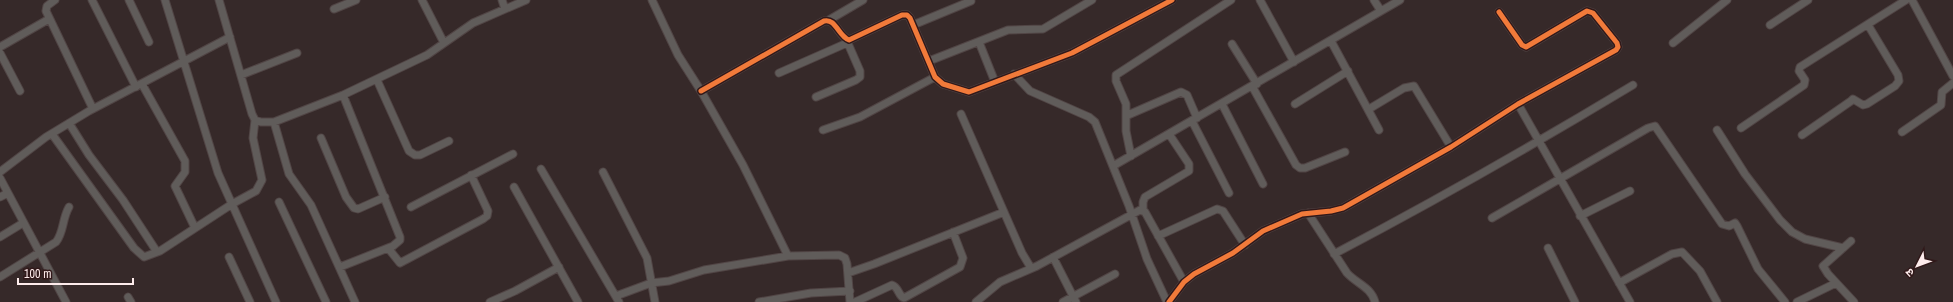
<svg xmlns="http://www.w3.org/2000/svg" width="1953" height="302" viewBox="0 0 1953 302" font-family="'Archivo Narrow','Noto Sans Devanagari',sans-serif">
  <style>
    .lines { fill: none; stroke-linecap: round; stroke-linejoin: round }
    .street-casing { stroke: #514545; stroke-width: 9 }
    .street { stroke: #605c5a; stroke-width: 7 }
    .cycleway-casing { stroke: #31191a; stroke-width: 8 }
    .cycleway { stroke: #f17a3a; stroke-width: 5 }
  </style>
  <rect width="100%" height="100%" fill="#362929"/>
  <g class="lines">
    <defs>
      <path id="street" d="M55,0l-8,6 -1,5 47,98
        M92,0l44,87
        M129,0l20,42
        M165,0l53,173 58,129
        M219,0l33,114 3,6 6,2h13l69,-27 84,-40 46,-32 53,-23
        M422,0l22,43
        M502,0l3,9
        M652,0l26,55 23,36 42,74 45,91 51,-1 6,3 2,6 3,38
        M1260,0l34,62
        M1374,0l7,11
        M1912,0l41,76
        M334,9l22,-9
        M829,20l34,-20
        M913,25l58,-24
        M1770,25l38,-25
        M1331,41l48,89
        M979,42l16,40
        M1673,43l54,-43
        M1232,44l25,40
        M0,47l49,-28
        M0,53l20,38
        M929,61l79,-31 35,-1 49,-29
        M779,73l68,-30
        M1014,74l16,17 59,26 6,5 34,84 18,53 20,43
        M241,75l56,-22
        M377,80l32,71 6,4h5l29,-14
        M142,84l43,77v11l-10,14 20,42
        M1252,86l44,79 4,3h5l40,-16
        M701,91l123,-70c12,-3 14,15 25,19l53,-25h5l3,3 25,59 8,7 26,8 103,-39 100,-53
        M816,97l40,-17 4,-3v-6l-14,-32
        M1222,104l41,80
        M1295,104l53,-33
        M1518,104l112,198
        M1369,109l35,-21 10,-2 37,61
        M961,114l61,139 9,15
        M1128,115l53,-23 6,3 10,23
        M1192,121l37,72
        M274,122l15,52 22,31 44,97
        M69,123l20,32 34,45 34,52
        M1741,128l63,-43 1,-5 -6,-9 1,-4 106,-67
        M823,130l37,-13 75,-40
        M1717,130l28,44 35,46 12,12 13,7 38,9
        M1902,132l39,-27 1,-13 11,-9
        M52,134l82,114 10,9 16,-6 72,-47 24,-13 6,-11 -9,-42 2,-18
        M1802,135l49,-34 2,-2 10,6 4,-1 28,-18 4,-5 -1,-6 -30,-50
        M321,138l25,59 8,11 4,1 27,-12
        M1131,156l-5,-25v-27l-10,-23v-6l115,-75
        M1113,166l287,-166
        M541,169l78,133
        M0,172l46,-35 43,-26 141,-74
        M603,172l44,86 8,44
        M0,178l66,124
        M514,187l64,115
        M0,197l8,-4
        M279,202l47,100
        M411,207l102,-53
        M1143,210v-8l2,-5 44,-26v-7l-20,-30
        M1308,213l39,60c10,11 24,14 28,29
        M1580,216l50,-25
        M1492,218l156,-90 7,-2 67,98 7,2 6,-3 2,3 21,43 27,33
        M1158,236l59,-27 6,2 22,34
        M0,237l23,-14
        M1851,241l-28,25 5,8 26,28
        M388,248l12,15 83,-44 4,-3 1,-5 -17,-36
        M1548,248l27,54
        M1334,254c101,-53 201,-110 299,-169
        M229,257l21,45
        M1053,257l23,45
        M340,267l53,-21 7,-6v-3l-57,-142
        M848,273l26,-9 130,-52
        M0,277l56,-35c8,-10 6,-23 13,-35
        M1619,283l53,-29 10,-2 18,19 17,31
        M616,296l35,-13 18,-2 35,-11 84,-14
        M128,297l3,5
        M490,302l25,-11 44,-24
        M759,302l52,-9 39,-2
        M855,302l37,-17c7,2 6,11 12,13l56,-31 3,-9 -10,-26
        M976,302l24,-20 37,-16 103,-56 5,2 39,70
        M1063,302l52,-28
        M1169,302l15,-20 10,-8 39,-21 30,-22 39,-17 29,-3 12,-3 108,-61 67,-43 98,-54 2,-3 -1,-4 -24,-30 -6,-2 -61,36 -4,-2 -23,-33
        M1797,302l39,-19"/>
    </defs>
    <!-- street casing -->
    <use href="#street" class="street-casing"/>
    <!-- street -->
    <use href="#street" class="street"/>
    <defs>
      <path id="cycleway" d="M701,91l123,-70c12,-3 14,15 25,19l53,-25h5l3,3 25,59 8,7 26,8 103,-39 100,-53
        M1169,302l15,-20 10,-8 39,-21 30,-22 39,-17 29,-3 12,-3 108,-61 67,-43 98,-54 2,-3 -1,-4 -24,-30 -6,-2 -61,36 -4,-2 -23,-33"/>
    </defs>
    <!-- cycleway casing -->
    <use href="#cycleway" class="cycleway-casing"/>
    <!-- cycleway -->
    <use href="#cycleway" class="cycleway"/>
  </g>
  <!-- north arrow -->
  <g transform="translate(1917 266) rotate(228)" stroke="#31191a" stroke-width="3" paint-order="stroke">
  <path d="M0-3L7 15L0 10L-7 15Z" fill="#feecec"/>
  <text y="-6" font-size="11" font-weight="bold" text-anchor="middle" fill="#feecec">उ</text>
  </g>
  <!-- scale -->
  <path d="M18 278v6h115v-6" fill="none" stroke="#feecec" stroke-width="2"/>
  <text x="24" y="278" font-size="12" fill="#feecec" stroke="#31191a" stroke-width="3" paint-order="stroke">100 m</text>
</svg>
